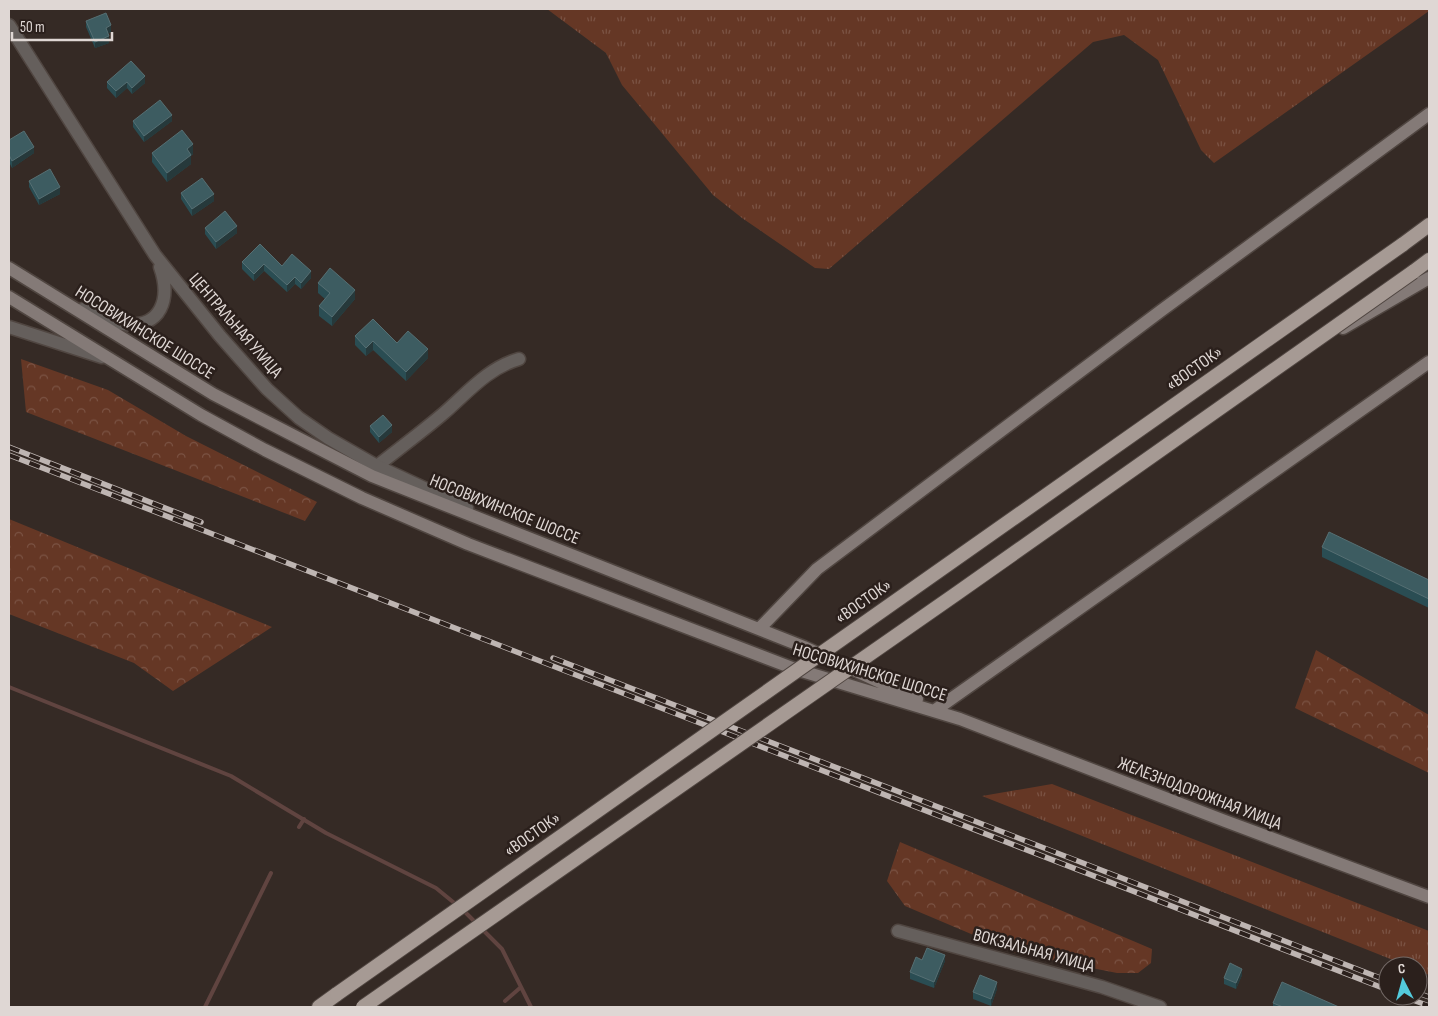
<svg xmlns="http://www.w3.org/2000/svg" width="1438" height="1016" viewBox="0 0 1438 1016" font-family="'Sofia Sans Condensed',sans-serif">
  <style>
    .grass { fill: url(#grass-tufts) }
    .forest { fill: url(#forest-crowns) }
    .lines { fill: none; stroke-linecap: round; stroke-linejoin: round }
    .stream { stroke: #604440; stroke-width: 4 }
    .minor-casing { stroke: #504641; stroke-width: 15 }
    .tertiary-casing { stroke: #504641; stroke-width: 15 }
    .secondary-casing { stroke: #504641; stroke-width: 15 }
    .trunk-casing { stroke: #504641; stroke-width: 16 }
    .minor { stroke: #655f5c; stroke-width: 12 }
    .tertiary { stroke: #655f5c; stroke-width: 12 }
    .secondary { stroke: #847a77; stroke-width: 12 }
    .trunk { stroke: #a69a94; stroke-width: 14 }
    .rail-casing { stroke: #beb5b2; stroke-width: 5.5 }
    .rail { stroke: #2b201c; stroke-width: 4; stroke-dasharray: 11; stroke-linecap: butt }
    .trunk-bridge-casing { stroke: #504641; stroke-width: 16; stroke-linecap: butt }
    .trunk-bridge { stroke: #a69a94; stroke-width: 14 }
    .wall { fill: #2a4d53 }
    .shaded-wall { fill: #26393b }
    .building { fill: #3d5c61; stroke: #566f73 }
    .labels { text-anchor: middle; stroke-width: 5; stroke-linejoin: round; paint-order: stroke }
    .street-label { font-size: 18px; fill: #dfd7d4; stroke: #2b201c }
  </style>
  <defs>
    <pattern id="grass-tufts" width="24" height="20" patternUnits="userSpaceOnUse" patternTransform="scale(1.25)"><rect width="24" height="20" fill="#653725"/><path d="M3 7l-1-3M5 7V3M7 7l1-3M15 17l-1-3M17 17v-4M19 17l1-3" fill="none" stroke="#7b5344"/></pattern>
    <pattern id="forest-crowns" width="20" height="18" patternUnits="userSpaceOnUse" patternTransform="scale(1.25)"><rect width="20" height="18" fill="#653725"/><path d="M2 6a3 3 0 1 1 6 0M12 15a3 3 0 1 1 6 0" fill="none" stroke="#7b5344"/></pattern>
  </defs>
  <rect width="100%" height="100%" fill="#352a25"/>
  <!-- grass -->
  <path class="grass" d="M547,9h882v2l-215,152 -13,-13 -43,-90 -34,-25 -31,7 -264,227 -14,-1 -73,-50 -29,-23 -91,-110 -16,-32z
    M1052,784l377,147v44l-11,-5v-4h-10l-426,-170z"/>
  <!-- forest -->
  <path class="forest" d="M21,359l87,31 78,46 131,66 -12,19 -279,-109z
    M9,519l263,108 -99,64 -39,-28 -125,-49z
    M1316,650l113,65v58l-134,-65z
    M900,842l252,107 -1,14 -13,10h-21l-101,-20 -111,-47 -18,-25z"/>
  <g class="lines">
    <!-- stream -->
    <path class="stream" d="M9,687l222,89 95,57 110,55 22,18
      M299,827l5,-8
      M463,910l39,39 29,58
      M505,1001l16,-14
      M205,1007l66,-134"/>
    <defs>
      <path id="minor" d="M377,466c23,-18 46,-35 67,-53 24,-21 44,-45 75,-54
        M898,931l204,56 58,20"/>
      <path id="tertiary" d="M9,25l146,230 65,81 47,53 32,29 29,20 49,28 90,42
        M83,309c13,6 26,13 40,15 39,5 48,-26 37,-57
        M9,327l93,30"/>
      <path id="secondary" d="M9,268l204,126 159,82 432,171 113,52
        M9,297l192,118 64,35 97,48 106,46 327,125 165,50 265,102 204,76
        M1343,328l86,-50
        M759,629l58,-60 345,-259 267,-196
        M934,711l495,-349"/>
      <path id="trunk" d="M1402,245l27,-20
        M1413,272l16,-12
        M319,1007l18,-13"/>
    </defs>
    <!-- minor casing -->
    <use href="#minor" class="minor-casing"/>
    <!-- tertiary casing -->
    <use href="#tertiary" class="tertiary-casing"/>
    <!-- secondary casing -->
    <use href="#secondary" class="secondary-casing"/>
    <!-- trunk casing -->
    <use href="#trunk" class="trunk-casing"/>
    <!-- minor -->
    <use href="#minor" class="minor"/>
    <!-- tertiary -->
    <use href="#tertiary" class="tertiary"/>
    <!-- secondary -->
    <use href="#secondary" class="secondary"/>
    <!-- trunk -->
    <use href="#trunk" class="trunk"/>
    <defs>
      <path id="rail" d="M9,447l192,75
        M9,455l1379,535
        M553,658l835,323
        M1418,993l11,4
        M1402,996l27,10"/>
    </defs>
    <!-- rail casing -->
    <use href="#rail" class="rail-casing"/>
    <!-- rail -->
    <use href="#rail" class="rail"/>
    <defs>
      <path id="trunk-bridge" d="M337,994l1065,-749
        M363,1007l593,-413 457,-322"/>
    </defs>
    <!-- trunk-bridge casing -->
    <use href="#trunk-bridge" class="trunk-bridge-casing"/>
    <!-- trunk-bridge -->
    <use href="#trunk-bridge" class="trunk-bridge"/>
  </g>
  <!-- wall -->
  <path class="wall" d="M86,21l25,11 -3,1 1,10 -14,5 -9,-21z
    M107,82l38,1 -13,11 -5,-6 -11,10 -9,-10z
    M133,121h39l-28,21 -11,-15z
    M9,140l25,13 -22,15 -3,-6z
    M152,153l41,1 -2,2v8l-24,18 -15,-20z
    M29,181l31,13 -21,11 -10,-18z
    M181,193l33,8 -22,15 -11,-17z
    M205,228l32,5 -21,16 -11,-15z
    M242,262l40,4 29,12 -10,11 -6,-5 -8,8 -23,-21 -10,10 -12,-12z
    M318,283l37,16 -23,27 -13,-10v-10l6,-7 -7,-6z
    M355,336l42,7 31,15 -22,23 -33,-31 -7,6 -11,-11z
    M370,426l22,6 -13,11 -9,-11z
    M1322,547l107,33v28l-107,-51z
    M922,960l23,1 -11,27 -24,-9v-7z
    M1242,975l-6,14 -12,-5v-6z
    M997,989l-6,17 -18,-7v-7z
    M1273,1003l66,4h-66z"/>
  <!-- shaded-wall -->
  <path class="shaded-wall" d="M111,25v7l-5,2v-6z
    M109,36v7l-14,5v-6z
    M145,76v7l-13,11v-6z
    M127,82v6l-11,10v-7z
    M172,115v6l-28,21v-6z
    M193,144v10l-2,2v8l-24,18v-9l20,-24z
    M34,147v6l-22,15v-7z
    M60,187v7l-21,11v-6z
    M214,194v7l-22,15v-7z
    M237,226v7l-21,16v-7z
    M264,264v7l-10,10v-7z
    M311,271v7l-10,11v-6z
    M295,277v7l-8,8v-7z
    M355,290v9l-23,27v-9z
    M373,341v9l-7,6v-8z
    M428,349v9l-22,23v-9z
    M392,425v7l-13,11v-6z
    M945,955v6l-11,27v-6z
    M1242,969v6l-6,14v-6z
    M997,982v7l-6,17v-7z"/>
  <!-- building -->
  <path class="building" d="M106,13l5,12 -5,3 3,8 -14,6 -9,-21z
    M131,61l14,15 -13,12 -5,-6 -11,9 -9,-9z
    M160,100l12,15 -28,21 -11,-15z
    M182,130l11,14 -6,5 4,6 -24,18 -15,-20z
    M24,131l10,16 -22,14 -3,-6v-15z
    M50,169l10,18 -21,12 -10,-18z
    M202,178l12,16 -22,15 -11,-16z
    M225,211l12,15 -21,16 -11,-14z
    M260,244l22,22 10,-12 19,17 -10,12 -6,-6 -8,8 -23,-21 -10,10 -12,-12z
    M330,268l25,22 -23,27 -13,-11 11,-13 -12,-10z
    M373,319l24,24 11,-12 20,18 -22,23 -33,-31 -7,7 -11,-12z
    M383,415l9,10 -13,12 -9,-11z
    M1329,532l100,48v19l-107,-52z
    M927,948l18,7 -11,27 -24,-10 6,-15 6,3z
    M1230,963l12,6 -6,14 -12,-5z
    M980,975l17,7 -6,17 -18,-7z
    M1282,982l57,25h-56l-10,-4z"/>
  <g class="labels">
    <!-- street labels -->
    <g class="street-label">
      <text transform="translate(236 325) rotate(49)" y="6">ЦЕНТРАЛЬНАЯ УЛИЦА</text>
      <text transform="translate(145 332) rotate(32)" y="6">НОСОВИХИНСКОЕ ШОССЕ</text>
      <text transform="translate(1194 368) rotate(-35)" y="6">«ВОСТОК»</text>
      <text transform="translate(505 509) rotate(22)" y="6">НОСОВИХИНСКОЕ ШОССЕ</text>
      <text transform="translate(863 601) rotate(-35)" y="6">«ВОСТОК»</text>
      <text transform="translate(870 672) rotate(17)" y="6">НОСОВИХИНСКОЕ ШОССЕ</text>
      <text transform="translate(1200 793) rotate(21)" y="6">ЖЕЛЕЗНОДОРОЖНАЯ УЛИЦА</text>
      <text transform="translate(532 834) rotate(-35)" y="6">«ВОСТОК»</text>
      <text transform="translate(1034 950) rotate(15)" y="6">ВОКЗАЛЬНАЯ УЛИЦА</text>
    </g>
  </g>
  <!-- border -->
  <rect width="1438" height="1016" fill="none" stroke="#dfd7d4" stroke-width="20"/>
  <!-- north arrow -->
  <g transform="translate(1403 981) rotate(354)"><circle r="24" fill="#2b201c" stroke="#736966"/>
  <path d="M0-4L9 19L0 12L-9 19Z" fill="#53cadc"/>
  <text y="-8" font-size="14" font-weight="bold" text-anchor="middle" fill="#dfd7d4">С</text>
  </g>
  <!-- scale -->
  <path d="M12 32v8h100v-8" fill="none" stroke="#dfd7d4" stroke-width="2.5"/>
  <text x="20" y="32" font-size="15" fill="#dfd7d4" stroke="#2b201c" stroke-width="4" paint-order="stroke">50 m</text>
</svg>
